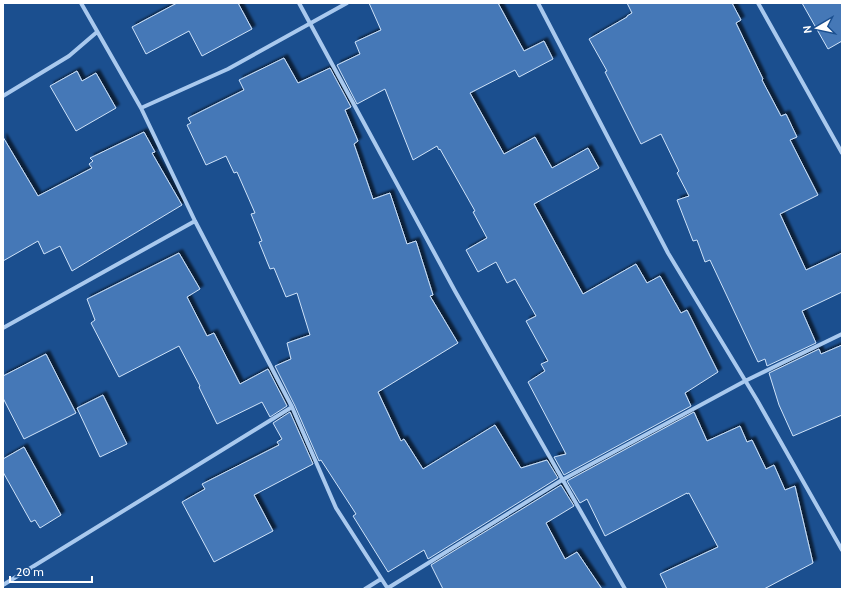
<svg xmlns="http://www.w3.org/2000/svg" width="845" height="592" viewBox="0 0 845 592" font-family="Cabin,sans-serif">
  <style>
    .building { fill: #4478b7; stroke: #cfe3fa; filter: url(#shadow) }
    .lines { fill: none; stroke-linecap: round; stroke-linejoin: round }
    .minor { stroke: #a9c9ee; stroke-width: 4 }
  </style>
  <defs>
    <filter id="shadow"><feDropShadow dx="3.5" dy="-3.5" stdDeviation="1" flood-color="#0009"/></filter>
  </defs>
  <rect width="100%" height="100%" fill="#1b4f8f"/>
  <!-- building -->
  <path class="building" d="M177,3h61l14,26 -50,27 -13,-25 -43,23 -14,-27z
    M369,3h129l26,48 20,-10 9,18 -34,18 -4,-7 -45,23 34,61 31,-17 17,31 36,-20 11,20 -65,36 49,90 53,-30 11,19 13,-7 21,37 6,-3 31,62 -33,21 6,13 -127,69 -10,-18 12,-3 -38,-72 17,-11 -4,-7 7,-3 -22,-40 10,-5 -21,-37 -8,4 -11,-21 -18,10 -12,-22 21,-12 -14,-26 2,-1 -35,-62 -1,1 -2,-4 -24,14 -28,-71 -28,15 -20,-39 23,-11 -5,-12 26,-12z
    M627,3h105l9,17 -5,3 27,56 -1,1 19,36 5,-2 11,23 -7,3 28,55 -38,19 26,56 36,-17v39l-40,19 14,32 -49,23 -2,-7 -7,3 -48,-102 -5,2 -8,-22 -4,1 -16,-41 12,-4 -12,-23 2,-2 -18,-37 -20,10 -36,-72 2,-1 -18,-32 38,-22v-1l5,-3z
    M802,3h40v38l-14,8z
    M284,58l14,25 32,-15 21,39 -6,3 13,31 -4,3 19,55 17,-6 17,51 9,-3 17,54 -3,1 28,47 -80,49 23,49 3,-2 19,30 72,-44 26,43 26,-8 11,18 -130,81 -4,-9 -36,22 -35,-56 3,-2 -35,-54 -2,1 -24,-55 -20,-40 16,-7 -4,-16 23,-8 -13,-42 -11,4 -12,-29 -4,1 -11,-27 3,-1 -11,-27 4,-1 -18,-41 -3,1 -8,-17 -20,9 -19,-40 4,-2 -3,-5 56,-28 -5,-10z
    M77,71l5,10 14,-8 20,35 -40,23 -26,-45z
    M144,132l11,20 -3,1 30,52 -110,66 -12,-25 -16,8 -6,-13 -35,20v-124l35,59 54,-28 -3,-4 4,-3 -3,-3z
    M179,253l21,36 -13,8 20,39 7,-3 26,51 28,-15 19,37 -17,11 -8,-15 -45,22 -18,-37 1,-1 -21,-40 -60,31 -28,-54 4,-3 -8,-21z
    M842,345v70l-49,21 -14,-31 -10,-32 50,-24 2,5z
    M46,354l30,59 -52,26 -21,-41v-22z
    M103,395l24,49 -27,13 -23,-49z
    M290,412l23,52 -59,31 19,36 -59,31 -32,-60 23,-13 -3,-5 77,-39 -2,-3 5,-3 -9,-16z
    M694,412l13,29 33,-15 7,16 5,-2 14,29 8,-4 11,25 10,-4 18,77 -49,26h-97l-7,-15 58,-27 -29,-54 -2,1v-1l-82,43 -18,-37 -7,4 -13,-22z
    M24,447l37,68 -21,13 -5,-8 -4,2 -28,-50v-13z
    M561,485l13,21 -28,17 19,36 12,-7 25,37h-159l-12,-24z"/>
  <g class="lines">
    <!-- minor -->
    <path class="minor" d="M81,3l60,105 54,113 97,186 44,101 52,81
      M299,3l156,288 170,298
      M538,3l130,250 89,147 85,150
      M758,3l84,150
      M3,96l66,-40 28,-24
      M141,108l87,-39 119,-66
      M3,328l192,-107
      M3,585l289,-178
      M388,588l174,-108 183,-99 97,-47
      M365,589l16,-10"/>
  </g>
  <!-- border -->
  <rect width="845" height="592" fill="none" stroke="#ffffff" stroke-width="8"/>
  <!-- north arrow -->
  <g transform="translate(817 28) rotate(261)" stroke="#1b4f8f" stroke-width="3" paint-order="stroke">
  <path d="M0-3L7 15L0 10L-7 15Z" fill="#ffffff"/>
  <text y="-6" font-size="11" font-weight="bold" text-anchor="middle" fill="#ffffff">N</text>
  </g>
  <!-- scale -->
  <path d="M10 576v6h82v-6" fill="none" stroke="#ffffff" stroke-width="2"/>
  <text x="16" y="576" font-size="12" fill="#ffffff" stroke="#1b4f8f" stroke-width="3" paint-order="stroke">20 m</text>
</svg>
